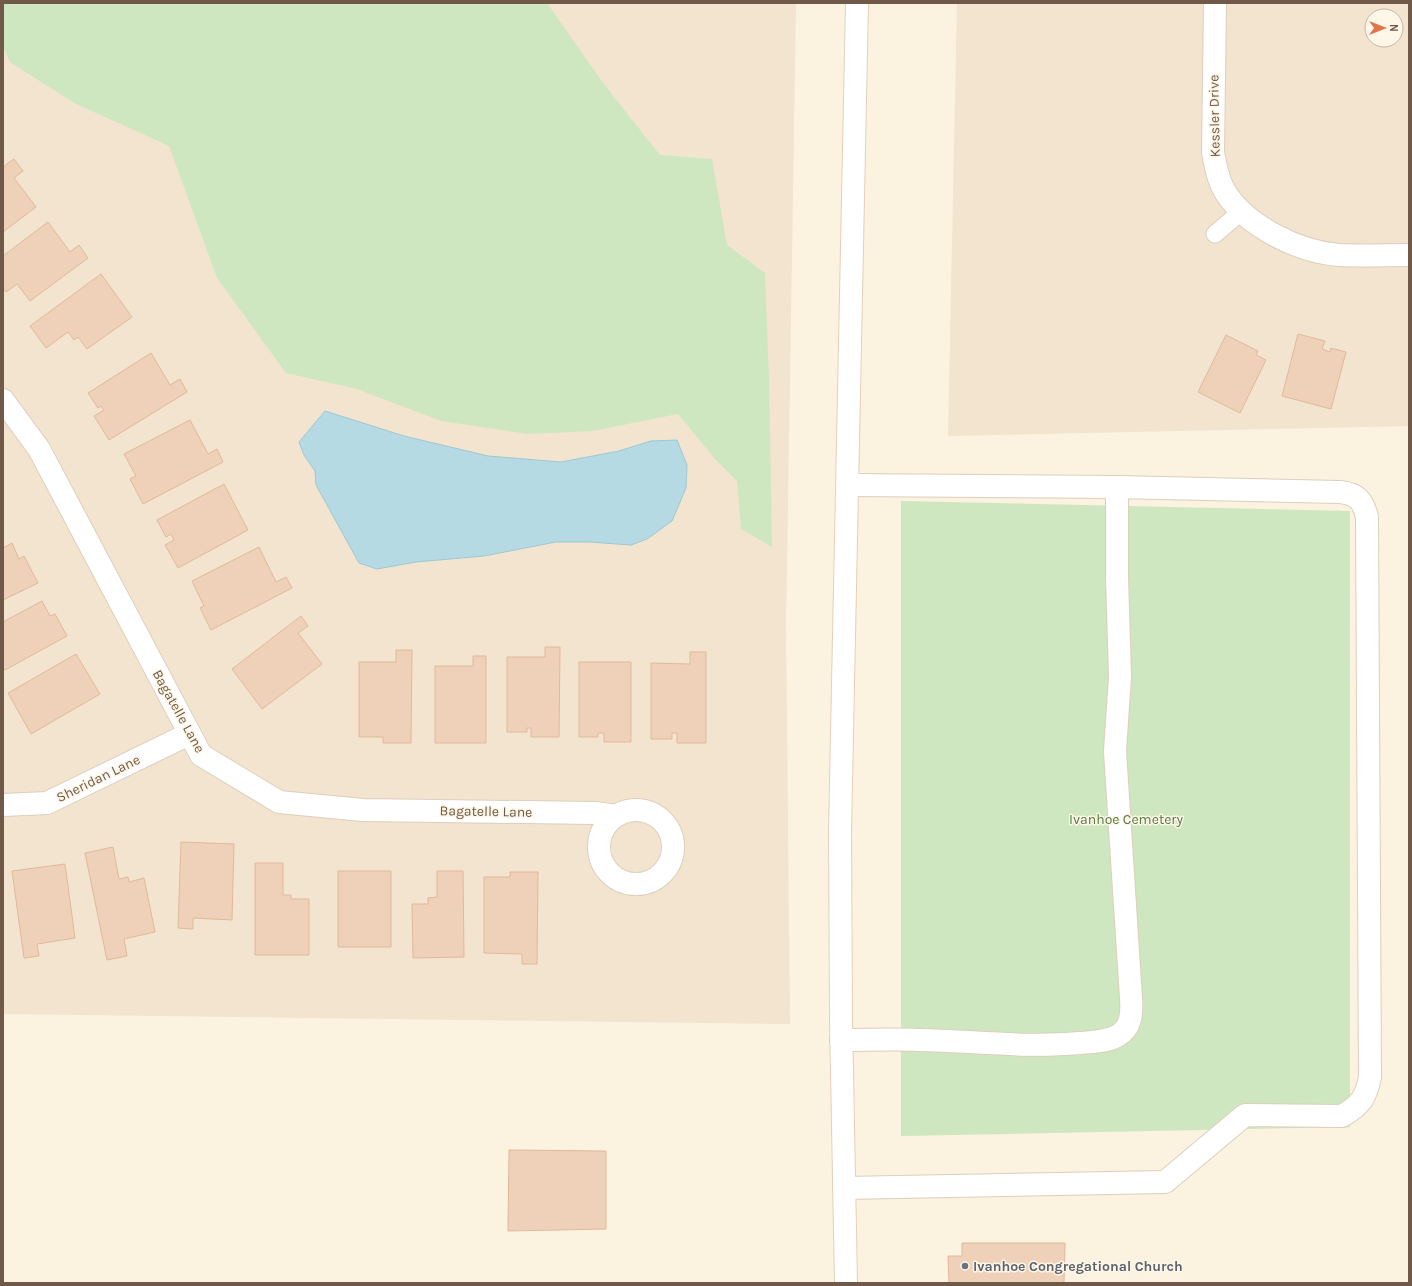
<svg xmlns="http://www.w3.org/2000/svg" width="1412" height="1286" viewBox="0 0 1412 1286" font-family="Karla,sans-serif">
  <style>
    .residential { fill: #f2e4cf; fill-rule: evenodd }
    .green { fill: #cee7c0 }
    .water { fill: #b6dae3; stroke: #9dc8d4 }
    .building { fill: #efd1b9; stroke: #e0b99a }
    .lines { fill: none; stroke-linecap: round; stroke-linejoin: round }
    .lane-casing { stroke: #decebd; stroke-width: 19 }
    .street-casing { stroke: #decebd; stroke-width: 24 }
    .secondary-casing { stroke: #e3d0bb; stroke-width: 24 }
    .lane { stroke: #fff; stroke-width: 17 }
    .street { stroke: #fff; stroke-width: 22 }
    .secondary { stroke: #fff; stroke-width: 22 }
    .worship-dot { fill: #6b7280; stroke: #fef6e6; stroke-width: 1.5 }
    .labels { text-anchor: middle; stroke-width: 3; stroke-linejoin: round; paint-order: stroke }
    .street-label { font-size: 14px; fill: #705949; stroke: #fef6e6 }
    .park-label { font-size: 14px; fill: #527b44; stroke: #fef6e6 }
    .worship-label { font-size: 14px; font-weight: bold; fill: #5b616d; stroke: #fef6e6; text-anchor: start }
  </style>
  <rect width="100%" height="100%" fill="#fbf2e0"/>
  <!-- residential -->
  <path class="residential" d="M3,3h793l-10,624 4,397 -787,-10z
    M957,3h452v423l-461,10zM1372,16h24v24h-24z"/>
  <!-- green -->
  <path class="green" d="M3,3h544l59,84 54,68 52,4 15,86 38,28 4,106 3,168 -31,-18 -4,-48 -22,-22 -37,-45 -85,17 -64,3 -88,-13 -84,-32 -71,-16 -69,-95 -48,-132 -95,-43 -64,-41 -7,-15z
    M901,501l449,10v616l-449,9z"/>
  <!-- water -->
  <path class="water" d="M325,411l79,25 84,20 73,6 58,-11 32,-10 26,-1 10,25 -1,23 -14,33 -25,18 -16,6 -42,-3h-33l-72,14 -68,6 -39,7 -18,-6 -43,-78 -1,-14 -11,-16 -5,-13z"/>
  <!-- building -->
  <path class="building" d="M14,159l9,12 -9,7 22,29 -33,25v-65z
    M48,222l22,30 9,-7 9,13 -58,43 -13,-17 -11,8 -3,-4v-32z
    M101,274l31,43 -45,32 -9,-12 -4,3 -6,-8 -22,16 -16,-22z
    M1298,334l27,7 -3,8 8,3 1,-4 15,4 -15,57 -49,-13z
    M1226,335l32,16 -2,4 10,5 -26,53 -42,-21z
    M151,353l19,32 10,-6 7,13 -78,48 -15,-24 10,-6 -3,-4 -3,2 -10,-15z
    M190,420l18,34 9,-5 6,13 -80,42 -13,-25 6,-3 -12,-22z
    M224,484l24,46 -70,38 -13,-23 9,-5 -3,-6 -5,3 -9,-17z
    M12,543l7,16 5,-3 14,27 -35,17v-52z
    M259,547l17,35 10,-5 6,11 -81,42 -11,-22 4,-2 -12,-25z
    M42,601l8,15 5,-2 12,22 -62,34 -2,-2v-46z
    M301,616l7,10 -10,7 24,31 -60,45 -30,-40z
    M545,647h15l-1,90h-28v-9h-4v4h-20v-75h38z
    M396,650h16l-1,93h-28v-6h-24v-75h37z
    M690,652h16v91h-29v-10h-5v6h-21v-76l39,1z
    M76,654l24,40 -69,40 -23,-41z
    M473,656h13v87h-51v-77h38z
    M579,662h52v80h-27v-9h-6v4h-19z
    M181,842l53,2 -2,76 -39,-2v11l-15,-1z
    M113,847l6,32 9,-2 1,5 15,-4 11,54 -31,7 3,17 -20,4 -22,-107z
    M255,863h28v32h8v4h18v56h-54z
    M65,864l10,74 -38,6 2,12 -15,2 -12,-87z
    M338,871h53v76h-53z
    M437,871h26l1,86 -51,1 -1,-54h16v-6l9,-1z
    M510,872h28l-1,92h-15v-10l-38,-1v-76h26z
    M509,1150l97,1v78l-98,2z
    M962,1243h103l-1,40h-115l-1,-27h14z"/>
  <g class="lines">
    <defs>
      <path id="lane" d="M1215,234l27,-23"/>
      <path id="street" d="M1215,3l-2,149c2,13 5,27 11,38 21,36 75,62 115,65 23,1 47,0 70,0
        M3,400l36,49 162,306 78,47 84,8 233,3 20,3
        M3,805l44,-2 142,-69
        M599 847a37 37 0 1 1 74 0a37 37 0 1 1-74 0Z
        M841,1040c26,0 53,-1 79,0 53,1 106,8 159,3 13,-1 27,-1 38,-7 15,-8 15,-24 14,-38l-16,-247 5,-74 -3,-101v-89
        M844,1188l321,-6 80,-67 97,1c19,-11 24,-19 28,-39l-3,-560c-4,-16 -9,-23 -27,-25l-223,-5 -270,-2"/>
      <path id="secondary" d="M846,1283l-5,-264 -1,-188 17,-828"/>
    </defs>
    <!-- lane casing -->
    <use href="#lane" class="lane-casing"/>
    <!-- street casing -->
    <use href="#street" class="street-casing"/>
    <!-- secondary casing -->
    <use href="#secondary" class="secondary-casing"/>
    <!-- lane -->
    <use href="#lane" class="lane"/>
    <!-- street -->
    <use href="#street" class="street"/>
    <!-- secondary -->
    <use href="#secondary" class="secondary"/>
  </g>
  <!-- markers -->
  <circle class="worship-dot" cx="965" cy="1266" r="4"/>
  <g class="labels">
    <!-- street labels -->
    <g class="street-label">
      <text transform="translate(1214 116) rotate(-91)" y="5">Kessler Drive</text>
      <text transform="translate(179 711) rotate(61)" y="5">Bagatelle Lane</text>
      <text transform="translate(98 778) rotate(-26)" y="5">Sheridan Lane</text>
      <text transform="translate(486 811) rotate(1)" y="5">Bagatelle Lane</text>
    </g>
    <!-- park labels -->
    <g class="park-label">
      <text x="1126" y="824">Ivanhoe Cemetery</text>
    </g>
    <!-- worship labels -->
    <g class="worship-label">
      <text x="973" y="1271">Ivanhoe Congregational Church</text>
    </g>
  </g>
  <!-- border -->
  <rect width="1412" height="1286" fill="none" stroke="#705949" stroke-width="8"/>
  <!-- north arrow -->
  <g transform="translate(1384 28) rotate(90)"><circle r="19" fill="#fef6e6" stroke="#c5b7a7"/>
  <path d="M0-3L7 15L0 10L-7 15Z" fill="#e0744a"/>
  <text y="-6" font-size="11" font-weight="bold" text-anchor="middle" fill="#705949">N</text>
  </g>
</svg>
